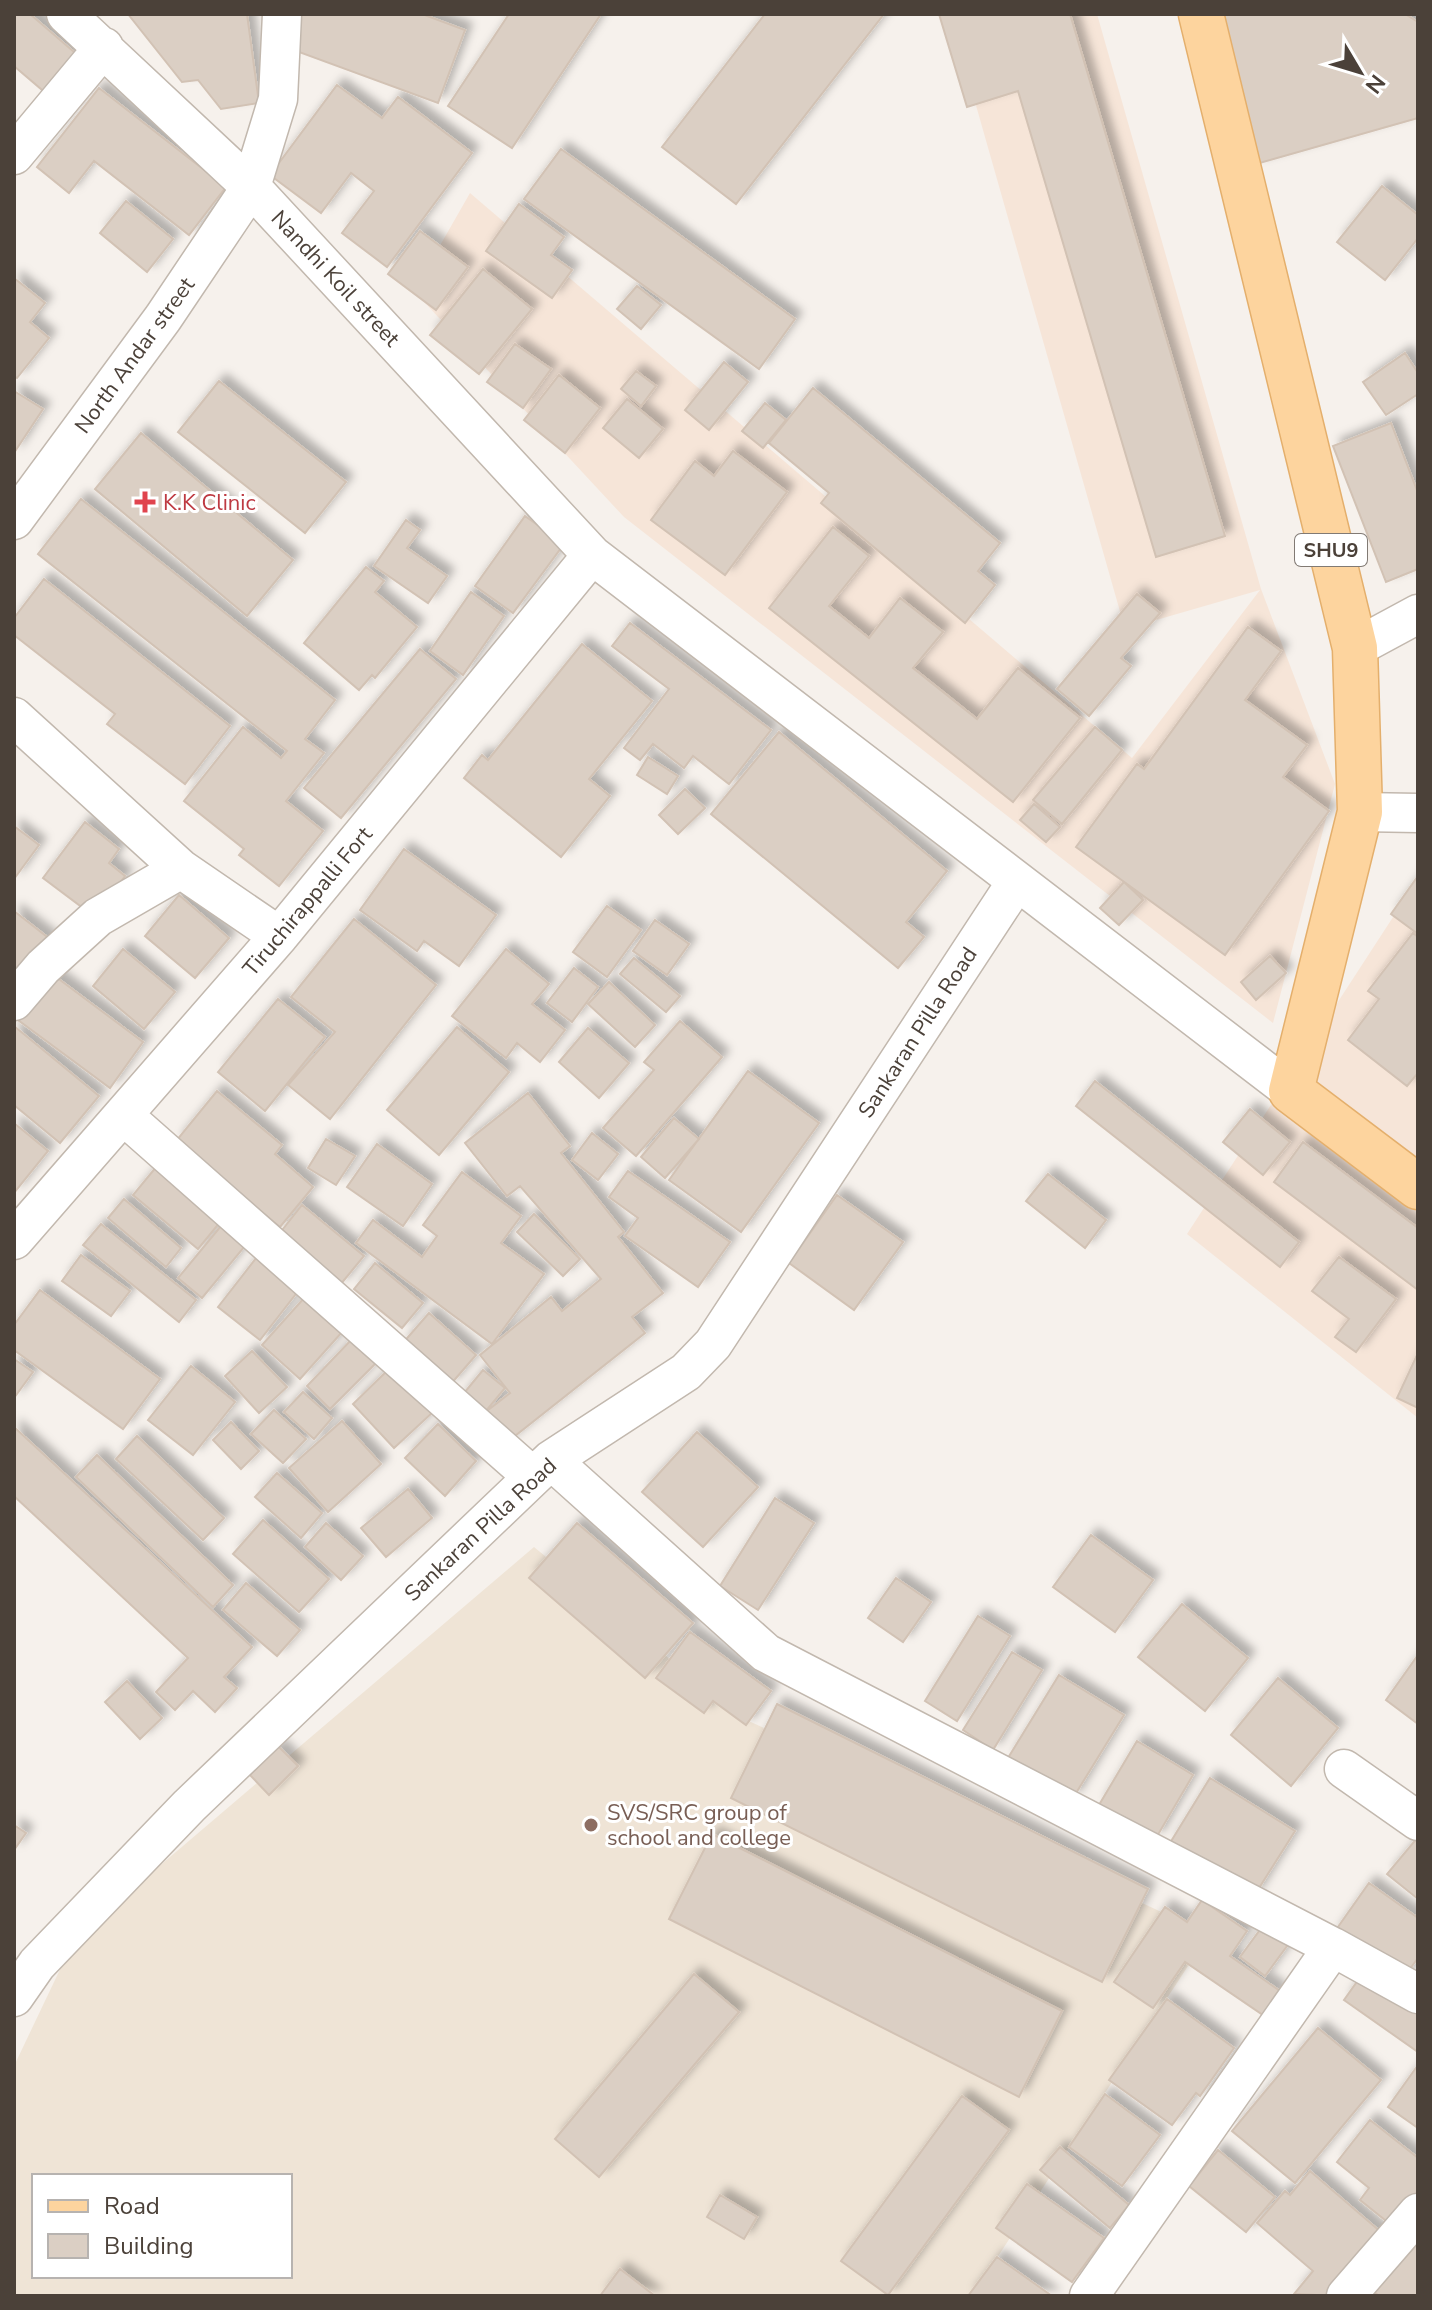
<svg xmlns="http://www.w3.org/2000/svg" width="1432" height="2310" viewBox="0 0 1432 2310" font-family="'Nunito Sans',sans-serif">
  <style>
    .commercial { fill: #f6e5d8 }
    .education { fill: #efe4d6; fill-rule: evenodd }
    .building { fill: #dbcfc4; stroke: #d2c2b4; stroke-width: 2; filter: url(#shadow) }
    .lines { fill: none; stroke-linecap: round; stroke-linejoin: round }
    .minor-casing { stroke: #c2b8ae; stroke-width: 41 }
    .major-casing { stroke: #e4af6c; stroke-width: 47 }
    .minor { stroke: #fff; stroke-width: 38 }
    .major { stroke: #fdd49e; stroke-width: 44 }
    .health-dot { fill: #e0444e; stroke: #fff; stroke-width: 3 }
    .education-dot { fill: #8d6e63; stroke: #fff; stroke-width: 3 }
    .labels { text-anchor: middle; stroke-width: 6; stroke-linejoin: round; paint-order: stroke }
    .shield { fill: #fff; stroke: #817a74; stroke-width: 2 }
    .shield-label { font-size: 20px; font-weight: bold; fill: #4b4139 }
    .street-label { font-size: 22px; fill: #4b4139; stroke: #fff }
    .health-label { font-size: 22px; fill: #be3a42; stroke: #fff; text-anchor: start }
    .education-label { font-size: 22px; fill: #785e54; stroke: #fff; text-anchor: start }
  </style>
  <defs>
    <filter id="shadow"><feDropShadow dx="7" dy="-7" stdDeviation="4" flood-color="#0004"/></filter>
  </defs>
  <rect width="100%" height="100%" fill="#f6f1ec"/>
  <!-- commercial -->
  <path class="commercial" d="M950,14h147l164,575 74,195 -62,239 -649,-506 -210,-226 56,-98 662,565 128,-168 -135,39z
    M1397,911l21,16v491l-231,-184z"/>
  <!-- education -->
  <path class="education" d="M534,1547l206,170 469,217 -237,362h-958v-230l61,-128zM34,2176h256v100h-256z"/>
  <!-- building -->
  <path class="building" d="M14,14h16l51,44 -33,37 -34,-29z
    M128,14h119l12,89 -38,6 -23,-29 -16,2z
    M300,14h122l43,16 -27,73 -150,-55z
    M509,14h92l-89,134 -64,-42z
    M765,14h119l-148,190 -74,-57z
    M939,14h131l155,522 -69,21 -138,-466 -51,16z
    M1218,14h187l13,8v96l-162,46z
    M337,85l45,33 16,-21 74,56 -85,114 -45,-34 32,-42 -23,-18 -30,40 -51,-38z
    M99,88l127,99 -37,48 -95,-74 -25,32 -32,-26z
    M561,149l234,170 -36,50 -235,-170z
    M1382,186l36,29v23l-33,42 -48,-38z
    M126,201l47,38 -26,33 -47,-39z
    M519,204l45,33 -13,18 21,15 -20,28 -66,-47z
    M420,231l48,36 -32,43 -48,-36z
    M483,269l49,40 -53,65 -49,-39z
    M14,278l31,25 -15,19 19,16 -32,40 -3,-2z
    M637,286l24,19 -20,24 -24,-20z
    M515,344l36,25 -28,39 -36,-26z
    M1405,353l13,20v21l-32,21 -23,-33z
    M724,362l24,20 -39,48 -24,-20z
    M636,371l20,15 -15,20 -20,-17z
    M559,375l41,33 -35,45 -41,-33z
    M219,381l127,101 -41,51 -127,-101z
    M813,388l187,155 -22,28 17,14 -30,38 -144,-120 8,-10 -60,-50z
    M14,391l29,18 -29,44z
    M627,399l36,30 -24,29 -36,-30z
    M765,403l21,17 -23,28 -21,-17z
    M1391,423l27,70v76l-32,13 -53,-136z
    M141,433l152,127 -46,56 -152,-127z
    M733,451l54,41 -62,83 -74,-55 44,-59 19,15z
    M81,499l254,201 -30,39 19,14 -38,48 37,30 -44,55 -40,-31 5,-6 -60,-48 59,-74 38,31 6,-7 -249,-197z
    M525,516l39,28 -51,69 -38,-27z
    M406,520l14,10 -13,18 40,28 -19,27 -54,-37z
    M833,527l36,29 -40,50 40,32 31,-40 43,34 -30,36 64,51 41,-51 62,50 -67,84 -244,-194z
    M366,567l18,14 -9,11 42,35 -42,51 -3,-3 -13,15 -55,-47z
    M44,579l186,147 -45,58 -78,-60 8,-10 -101,-79v-17z
    M471,592l33,24 -41,59 -33,-24z
    M1137,594l23,19 -39,45 10,8 -42,50 -32,-27z
    M630,623l141,107 -42,54 -36,-28 -9,12 -31,-24 -13,16 -16,-12 45,-59 -57,-43z
    M1248,627l33,24 -36,49 62,45 -24,32 46,34 -104,144 -149,-108 61,-83 7,5z
    M582,644l70,57 -63,78 21,17 -49,61 -97,-79 18,-23 6,5z
    M420,649l36,30 -115,139 -37,-30z
    M1095,727l27,23 -60,74 -29,-24z
    M779,732l168,139 -41,51 18,15 -26,31 -187,-154z
    M648,757l30,19 -11,18 -30,-19z
    M685,789l20,19 -27,26 -19,-19z
    M1034,804l26,23 -14,15 -26,-22z
    M85,822l34,27 -10,14 16,13 -30,41 -52,-39z
    M14,826l25,19 -25,34z
    M404,849l92,66 -37,51 -35,-25 -7,10 -57,-41z
    M1418,876v58l-27,-20z
    M1124,882l19,18 -24,25 -19,-17z
    M179,895l50,43 -34,40 -50,-42z
    M607,906l34,24 -34,47 -34,-25z
    M14,911l37,29 -37,48z
    M354,919l82,66 -106,134 -42,-34 47,-53 -44,-35z
    M655,920l34,24 -22,31 -34,-24z
    M1413,933l5,4v136l-11,13 -59,-46 31,-41 -11,-8z
    M123,949l52,43 -31,37 -51,-43z
    M506,949l43,35 -17,20 33,26 -25,32 -23,-19 -11,15 -54,-42z
    M1270,956l16,17 -30,27 -15,-18z
    M634,958l46,38 -14,16 -46,-38z
    M574,968l24,19 -26,35 -25,-19z
    M52,974l91,68 -33,46 -92,-68z
    M609,982l46,43 -20,22 -47,-43z
    M278,999l47,38 -60,74 -47,-39z
    M680,1021l42,36 -86,99 -33,-28 51,-58 -10,-8z
    M14,1026l85,70 -39,47 -46,-38z
    M457,1027l52,45 -70,83 -52,-45z
    M588,1028l41,35 -30,35 -40,-36z
    M748,1071l71,52 -78,109 -72,-52z
    M1095,1081l204,161 -19,25 -204,-161z
    M217,1091l65,54 -7,9 38,33 -33,40 -104,-86z
    M528,1093l42,53 -9,7 63,79 -6,5 45,56 -31,24 13,16 -139,110 -23,-29 27,-21 -30,-38 71,-58 11,14 39,-32 -81,-93 -13,10 -42,-53z
    M1250,1109l40,33 -27,33 -40,-33z
    M674,1118l25,21 -34,39 -24,-21z
    M14,1123l34,28 -34,42z
    M592,1133l26,21 -20,26 -26,-20z
    M326,1139l29,17 -19,29 -28,-17z
    M1303,1142l115,86v62l-144,-108z
    M377,1144l55,40 -29,42 -56,-39z
    M157,1166l64,55 -23,28 -65,-54z
    M628,1171l102,71 -32,45 -73,-51 13,-18 -29,-21z
    M462,1172l59,44 -20,27 43,31 -52,70 -136,-101 17,-23 49,37 15,-21 -14,-11z
    M1048,1174l58,46 -21,28 -59,-47z
    M837,1195l66,47 -49,68 -65,-47z
    M124,1199l57,49 -15,19 -58,-49z
    M302,1205l62,51 -24,29 -61,-51z
    M534,1214l46,45 -17,17 -46,-44z
    M101,1224l95,76 -17,22 -96,-77z
    M221,1226l24,20 -43,52 -24,-20z
    M81,1255l49,36 -19,25 -49,-35z
    M257,1257l42,33 -39,50 -42,-33z
    M1339,1257l57,42 -40,53 -21,-15 14,-18 -37,-28z
    M375,1263l48,40 -21,25 -48,-39z
    M40,1290l120,89 -37,50 -109,-79v-25z
    M305,1297l38,34 -43,48 -38,-34z
    M429,1313l47,42 -26,30 -48,-41z
    M353,1338l24,24 -47,47 -23,-23z
    M252,1351l35,36 -28,26 -34,-37z
    M1418,1353v55l-21,-10z
    M14,1359l19,13 -19,26z
    M191,1366l44,36 -42,53 -45,-35z
    M391,1367l42,45 -39,36 -41,-44z
    M483,1370l22,18 -24,29 -21,-19z
    M303,1392l29,26 -18,21 -30,-27z
    M274,1410l32,29 -23,24 -32,-29z
    M342,1421l39,43 -53,48 -39,-44z
    M231,1422l28,29 -18,18 -28,-29z
    M438,1424l38,37 -31,35 -40,-38z
    M14,1427l238,220 -28,30 13,11 -22,24 -22,-21 -18,19 -19,-18 32,-34 -174,-162z
    M697,1432l61,55 -55,60 -61,-55z
    M137,1436l87,82 -21,22 -87,-81z
    M97,1455l136,130 -20,22 -137,-130z
    M277,1473l45,40 -21,25 -46,-41z
    M408,1489l24,29 -46,39 -25,-29z
    M775,1498l39,25 -56,87 -38,-24z
    M263,1520l66,59 -30,33 -66,-58z
    M326,1523l37,33 -22,24 -36,-33z
    M577,1523l116,100 -48,55 -116,-100z
    M1091,1535l62,45 -38,52 -62,-45z
    M896,1578l35,24 -28,40 -35,-24z
    M246,1583l54,47 -23,26 -54,-46z
    M1182,1604l66,54 -43,53 -67,-54z
    M978,1616l32,20 -53,85 -32,-20z
    M690,1632l81,59 -25,34 -33,-24 -9,12 -48,-35z
    M1012,1652l30,18 -49,80 -30,-20z
    M1418,1655v69l-32,-24z
    M1059,1675l65,40 -51,83 -65,-40z
    M1278,1678l60,50 -47,58 -60,-51z
    M127,1681l35,37 -22,21 -35,-37z
    M777,1704l371,185 -46,93 -371,-184z
    M1137,1741l56,34 -37,63 -57,-33z
    M278,1746l20,20 -29,29 -19,-20z
    M1210,1778l85,53 -41,65 -84,-53z
    M14,1825l12,8 -12,17z
    M712,1834l350,177 -43,86 -350,-178z
    M1418,1837v62l-31,-25z
    M1369,1883l49,35v40l-18,24 -67,-48z
    M1202,1900l45,31 -17,25 50,35 -17,24 -78,-53 -32,46 -39,-26 51,-75 22,15z
    M1265,1923l25,19 -25,34 -25,-19z
    M1366,1969l52,36v47l-74,-52z
    M694,1974l45,38 -140,165 -44,-38z
    M1167,1999l67,49 -34,48 -4,-3 -24,32 -63,-45z
    M1318,2028l63,52 -86,103 -63,-52z
    M1418,2065v63l-30,-21z
    M1105,2094l55,41 -38,51 -53,-39z
    M962,2096l47,34 -121,165 -47,-34z
    M1370,2120l48,38v41l-23,29 -35,-28 9,-12 -32,-26z
    M1060,2147l69,58 -19,23 -70,-58z
    M1218,2150l57,47 -29,35 -57,-46z
    M1310,2171l79,68 -49,57 -46,-2 19,-23 -56,-48 28,-32 5,4z
    M1027,2184l77,54 -32,44 -76,-54z
    M720,2195l37,22 -13,22 -37,-22z
    M1415,2240l3,2v54h-39l-6,-5z
    M997,2257l55,39h-84z
    M620,2269l35,27h-55z"/>
  <g class="lines">
    <defs>
      <path id="minor" d="M66,14l185,173 341,368 699,536
        M14,155l90,-108
        M14,520l149,-202 88,-131 27,-88 4,-85
        M1355,648l63,-34
        M14,717l167,152 98,67
        M1360,812l58,1
        M14,1001l29,-34 55,-50 83,-48
        M124,1116l409,361
        M14,1240l265,-304 313,-381
        M551,1460l215,193 567,294 -244,349
        M1344,1769l74,52
        M1333,1947l85,47
        M14,1997l23,-33 152,-158 344,-329 18,-17 135,-88 27,-28 304,-463
        M1346,2296l72,-83"/>
      <path id="major" d="M1201,14l154,634 5,164 -69,279 127,96"/>
    </defs>
    <!-- minor casing -->
    <use href="#minor" class="minor-casing"/>
    <!-- major casing -->
    <use href="#major" class="major-casing"/>
    <!-- minor -->
    <use href="#minor" class="minor"/>
    <!-- major -->
    <use href="#major" class="major"/>
  </g>
  <!-- markers -->
  <path class="health-dot" d="M141 490h8v8h8v8h-8v8h-8v-8h-8v-8h8z"/>
  <circle class="education-dot" cx="591" cy="1825" r="8"/>
  <g class="labels">
    <!-- shield labels -->
    <rect class="shield" x="1295" y="534" width="72" height="32" rx="6"/>
    <g class="shield-label">
      <text x="1331" y="557">SHU9</text>
    </g>
    <!-- street labels -->
    <g class="street-label">
      <text transform="translate(336 278) rotate(47)" y="8">Nandhi Koil street</text>
      <text transform="translate(134 355) rotate(-54)" y="8">North Andar street</text>
      <text transform="translate(307 901) rotate(-50)" y="8">Tiruchirappalli Fort</text>
      <text transform="translate(917 1032) rotate(-57)" y="8">Sankaran Pilla Road</text>
      <text transform="translate(480 1529) rotate(-43)" y="8">Sankaran Pilla Road</text>
    </g>
    <!-- health labels -->
    <g class="health-label">
      <text x="163" y="510">K.K Clinic</text>
    </g>
    <!-- education labels -->
    <g class="education-label">
      <text x="607" y="1820">SVS/SRC group of<tspan x="607" dy="25">school and college</tspan></text>
    </g>
  </g>
  <!-- border -->
  <rect width="1432" height="2310" fill="none" stroke="#4b4139" stroke-width="32"/>
  <!-- legend -->
  <rect x="32" y="2174" width="260" height="104" fill="#ffffff" stroke="#b7b3b0" stroke-width="2"/>
  <rect x="48" y="2200" width="40" height="12" fill="#fdd49e" stroke="#b7b3b0" stroke-width="2"/>
  <text x="104" y="2214" font-size="24" fill="#4b4139">Road</text>
  <rect x="48" y="2234" width="40" height="24" fill="#dbcfc4" stroke="#b7b3b0" stroke-width="2"/>
  <text x="104" y="2254" font-size="24" fill="#4b4139">Building</text>
  <!-- north arrow -->
  <g transform="translate(1360 72) rotate(128)" stroke="#ffffff" stroke-width="6" paint-order="stroke">
  <path d="M0-6L14 30L0 20L-14 30Z" fill="#4b4139"/>
  <text y="-12" font-size="22" font-weight="bold" text-anchor="middle" fill="#4b4139">N</text>
  </g>
</svg>
